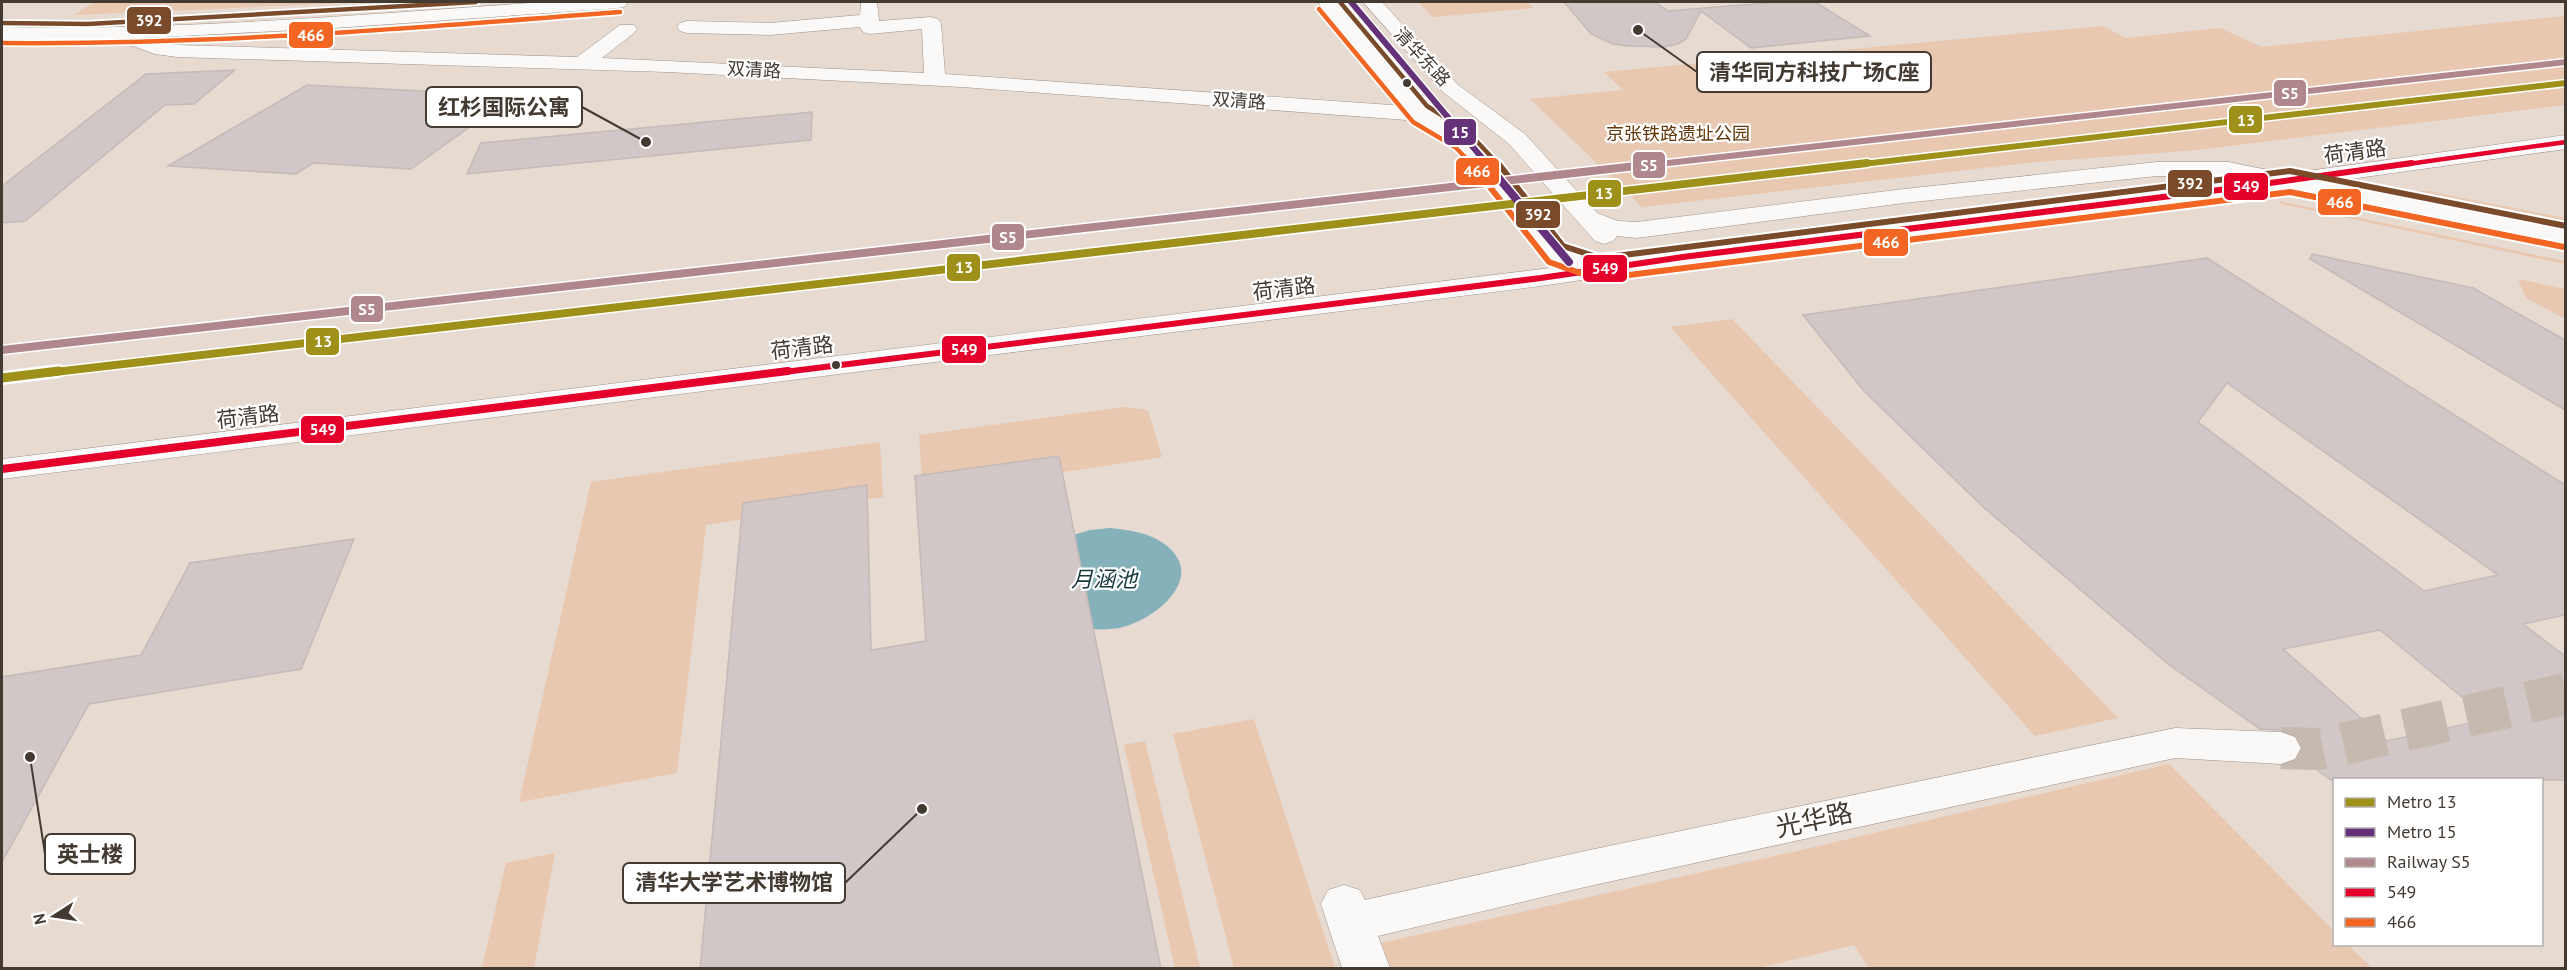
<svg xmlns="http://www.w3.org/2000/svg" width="2567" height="970" viewBox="0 0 2567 970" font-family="'PT Sans','Noto Sans SC',sans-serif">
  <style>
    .green { fill: #e8c8b0 }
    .water { fill: #85b2ba }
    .building { fill: #d1c7c6; stroke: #c3bab9; stroke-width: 1.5; fill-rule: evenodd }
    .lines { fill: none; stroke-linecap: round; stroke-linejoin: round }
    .minor-tunnel { stroke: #c6bab0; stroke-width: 42; stroke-dasharray: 42 21; stroke-linecap: butt }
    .minor-casing { stroke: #9c928b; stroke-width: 1 }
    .major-casing { stroke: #9c928b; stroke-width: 1 }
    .minor { fill: #fbf9f8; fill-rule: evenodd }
    .major { fill: #fbf9f8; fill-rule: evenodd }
    .bus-1-far2-casing { stroke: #fff; stroke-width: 8 }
    .bus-1-far1-casing { stroke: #fff; stroke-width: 10 }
    .bus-1-casing { stroke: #fff; stroke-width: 12 }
    .bus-2-far1-casing { stroke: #fff; stroke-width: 8 }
    .bus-2-casing { stroke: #fff; stroke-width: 10 }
    .bus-3-far1-casing { stroke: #fff; stroke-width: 8 }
    .bus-3-casing { stroke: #fff; stroke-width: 10 }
    .bus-1-far2 { stroke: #e4002b; stroke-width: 4.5 }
    .bus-1-far1 { stroke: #e4002b; stroke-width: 6 }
    .bus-1 { stroke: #e4002b; stroke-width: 8 }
    .bus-2-far1 { stroke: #f26522; stroke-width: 4.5 }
    .bus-2 { stroke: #f26522; stroke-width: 6 }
    .bus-3-far1 { stroke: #7a4b2a; stroke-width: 4.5 }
    .bus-3 { stroke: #7a4b2a; stroke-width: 6 }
    .rail-1-far1-casing { stroke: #fff; stroke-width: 9 }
    .rail-1-casing { stroke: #fff; stroke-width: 11 }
    .rail-1-far1 { stroke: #b1878e; stroke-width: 6 }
    .rail-1 { stroke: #b1878e; stroke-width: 8 }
    .metro-1-far2-casing { stroke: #fff; stroke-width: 9 }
    .metro-1-far1-casing { stroke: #fff; stroke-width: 11 }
    .metro-1-casing { stroke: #fff; stroke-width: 14 }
    .metro-2-far1-casing { stroke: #fff; stroke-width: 9 }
    .metro-2-casing { stroke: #fff; stroke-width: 11 }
    .metro-1-far2 { stroke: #9e9019; stroke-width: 6 }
    .metro-1-far1 { stroke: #9e9019; stroke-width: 8 }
    .metro-1 { stroke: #9e9019; stroke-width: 9 }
    .metro-2-far1 { stroke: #653279; stroke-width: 6 }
    .metro-2 { stroke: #653279; stroke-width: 8 }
    .bus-dot { fill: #433a32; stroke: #fff; stroke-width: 2 }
    .labels { text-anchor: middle; stroke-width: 4.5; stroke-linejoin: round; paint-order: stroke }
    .far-street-label { font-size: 18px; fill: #433a32; stroke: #fff }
    .far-park-label { font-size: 18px; fill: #633709; stroke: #fff }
    .street-label { font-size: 21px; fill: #433a32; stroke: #fff }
    .water-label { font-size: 22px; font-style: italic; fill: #16383f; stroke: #fff }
    .near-street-label { font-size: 26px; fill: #433a32; stroke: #fff }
    .leader { fill: none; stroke: #433a32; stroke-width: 2 }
    .callout-dot { fill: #433a32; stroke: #fff; stroke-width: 2 }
    .callout { fill: #fff; stroke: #433a32; stroke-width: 2 }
    .callout-label { font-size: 22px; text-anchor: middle; font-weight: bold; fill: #433a32 }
    .line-badge { stroke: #fff; stroke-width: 2 }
    .badge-label { font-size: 16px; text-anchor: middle; font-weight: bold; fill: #fff }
  </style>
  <rect width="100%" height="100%" fill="#e7dad0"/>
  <!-- green -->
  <path class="green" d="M94,2h277l-297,13z
    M1418,2h109l7,6 -101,9z
    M2565,16v89l-368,45 -160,12 -395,45 -112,-108 93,-9 -19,-18 499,-46 23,12 94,-10 42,19z
    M2406,191h21l138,27v6z
    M2279,201l286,60v3l-284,-60z
    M2518,279l47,10v30l-39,-21z
    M1732,319l386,399 -83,18 -365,-409z
    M1124,407l24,3 14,47 -239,37 -4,-59z
    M880,442l3,55 -177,28 -29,248 -158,29 72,-320z
    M1254,719l81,249h-101l-61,-234z
    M1145,741l55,227h-25l-51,-223z
    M2169,764l165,167v13l14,1 24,23h-503l-15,-23 -96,23h-368l-9,-25 412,-91z
    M555,853l-21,115h-52l24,-105z"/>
  <!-- water -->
  <path class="water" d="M1110,528c19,2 37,4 53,15 46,32 -5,75 -40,84 -15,4 -31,2 -46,1l-7,-92 20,-6z"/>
  <!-- building -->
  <path class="building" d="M1564,2h91l13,9 111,-9h36l55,34 -119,12 -50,-37 -15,28 -8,5 -14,3 -35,-1 -16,-2 -22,-10z
    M235,70l-41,34 -29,1 -140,116 -23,2v-37l144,-112z
    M307,85l206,11 -102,73 -98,-6 -17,11 -128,-8z
    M812,112l-1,28 -344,34 14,-31z
    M2312,254l161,34 92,52v70l-255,-151z
    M2207,258l358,227v130l-42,9 42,32v124h-234l-32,-23 4,-10 -7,-12 -15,-5 -21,-1 -92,-65 -186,-158 -118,-115 -61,-76zM2227,383l271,192 -74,16 -226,-169zM2380,630l109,89 -102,22 -104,-92z
    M1059,456l102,513h-461l43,-466 124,-18 4,165 55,-9 -11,-165z
    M354,539l-53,130 -212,35 -87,158v-185l139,-22 49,-92z"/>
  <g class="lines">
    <!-- minor-tunnel -->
    <path class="minor-tunnel" d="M2281,748l39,1 246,-55"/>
    <defs>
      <path id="minor" d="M861,2h16l2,19 52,-4 7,2 3,4 4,51 475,33 8,2 3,5 -3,5 -8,2 -458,-34 -295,-15 -490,-15 -22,-3 -22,-8 -45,-5 -7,-2 -3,-4 3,-4 7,-2 49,6 22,8 18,2 400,12 43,-32h14l3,4 -3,4 -32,25 322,15 -2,-44 -52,5 -7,-2 -3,-5 -90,8 -83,-2 -7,-2 -3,-4 3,-4 7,-2 83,2 90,-8z
        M2228,162l338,67v16l-346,-71 -4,-5 4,-5z
        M2175,728l106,4 14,5 6,11 -6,11 -14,5 -106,-6 -590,129 -207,49 12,32h-48l-21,-64 7,-14 16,-5 16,5 5,10 220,-49z"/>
      <path id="major" d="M546,2h82l-2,4 -7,2 -285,20 -246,13 -86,-2v-12c181,4 363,-13 544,-25z
        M1318,2h18l92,107 41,25 18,17 79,98 36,12 633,-80 331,-46v14l-331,46 -552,70 -142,21 -1539,193v-20l1564,-193 -18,-5 -77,-100 -18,-17 -41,-25z
        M1363,2h19l75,82 68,50 72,79 21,8 19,1 267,-33 253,-27h71l8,2 4,5 -4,5 -8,2h-71l-253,27 -267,35 -20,-2 -4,5 -9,3 -9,-3 -86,-97 -66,-52z"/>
    </defs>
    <!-- minor casing -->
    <use href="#minor" class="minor-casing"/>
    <!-- major casing -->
    <use href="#major" class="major-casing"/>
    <!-- minor -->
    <use href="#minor" class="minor"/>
    <!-- major -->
    <use href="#major" class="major"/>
    <defs>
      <path id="bus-1-far2" d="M2401,165l165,-23"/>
      <path id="bus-1-far1" d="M776,373l765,-95 142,-21 552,-69 177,-25"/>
      <path id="bus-1" d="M2,469l786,-98"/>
      <path id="bus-2-far1" d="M1319,9l94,113 42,25 18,18
        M2,43c207,2 412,-15 618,-31"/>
      <path id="bus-2" d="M1471,163l78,99 48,17 693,-87 274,55"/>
      <path id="bus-3-far1" d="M1340,2l87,104 40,25 32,34
        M2,23l86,1 388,-22"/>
      <path id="bus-3" d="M1498,163l65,83 37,12 690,-87 276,55"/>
    </defs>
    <!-- bus-1-far2 casing -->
    <use href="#bus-1-far2" class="bus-1-far2-casing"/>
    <!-- bus-1-far1 casing -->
    <use href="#bus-1-far1" class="bus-1-far1-casing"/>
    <!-- bus-1 casing -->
    <use href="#bus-1" class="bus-1-casing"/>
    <!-- bus-2-far1 casing -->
    <use href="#bus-2-far1" class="bus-2-far1-casing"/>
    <!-- bus-2 casing -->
    <use href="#bus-2" class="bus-2-casing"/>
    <!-- bus-3-far1 casing -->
    <use href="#bus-3-far1" class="bus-3-far1-casing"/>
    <!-- bus-3 casing -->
    <use href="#bus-3" class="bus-3-casing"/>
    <!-- bus-1-far2 -->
    <use href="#bus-1-far2" class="bus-1-far2"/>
    <!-- bus-1-far1 -->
    <use href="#bus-1-far1" class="bus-1-far1"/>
    <!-- bus-1 -->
    <use href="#bus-1" class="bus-1"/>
    <!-- bus-2-far1 -->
    <use href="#bus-2-far1" class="bus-2-far1"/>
    <!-- bus-2 -->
    <use href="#bus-2" class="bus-2"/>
    <!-- bus-3-far1 -->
    <use href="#bus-3-far1" class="bus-3-far1"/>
    <!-- bus-3 -->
    <use href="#bus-3" class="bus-3"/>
    <defs>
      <path id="rail-1-far1" d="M1650,165l916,-103"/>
      <path id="rail-1" d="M2,350l1661,-187"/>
    </defs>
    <!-- rail-1-far1 casing -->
    <use href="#rail-1-far1" class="rail-1-far1-casing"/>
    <!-- rail-1 casing -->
    <use href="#rail-1" class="rail-1-casing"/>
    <!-- rail-1-far1 -->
    <use href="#rail-1-far1" class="rail-1-far1"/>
    <!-- rail-1 -->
    <use href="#rail-1" class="rail-1"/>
    <defs>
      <path id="metro-1-far2" d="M1854,165l712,-82"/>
      <path id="metro-1-far1" d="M46,373l1821,-210"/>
      <path id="metro-1" d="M2,378l57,-7"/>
      <path id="metro-2-far1" d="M1351,2l137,163"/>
      <path id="metro-2" d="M1486,163l83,99"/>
    </defs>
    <!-- metro-1-far2 casing -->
    <use href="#metro-1-far2" class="metro-1-far2-casing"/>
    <!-- metro-1-far1 casing -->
    <use href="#metro-1-far1" class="metro-1-far1-casing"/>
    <!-- metro-1 casing -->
    <use href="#metro-1" class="metro-1-casing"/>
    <!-- metro-2-far1 casing -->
    <use href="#metro-2-far1" class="metro-2-far1-casing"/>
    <!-- metro-2 casing -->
    <use href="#metro-2" class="metro-2-casing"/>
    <!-- metro-1-far2 -->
    <use href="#metro-1-far2" class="metro-1-far2"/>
    <!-- metro-1-far1 -->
    <use href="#metro-1-far1" class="metro-1-far1"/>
    <!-- metro-1 -->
    <use href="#metro-1" class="metro-1"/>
    <!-- metro-2-far1 -->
    <use href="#metro-2-far1" class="metro-2-far1"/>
    <!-- metro-2 -->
    <use href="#metro-2" class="metro-2"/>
  </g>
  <!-- markers -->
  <g class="bus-dot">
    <circle cx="1407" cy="83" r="5"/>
    <circle cx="836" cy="365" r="5"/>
  </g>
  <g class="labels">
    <!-- far-street labels -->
    <g class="far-street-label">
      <text transform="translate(1422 57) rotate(47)" y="6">清华东路</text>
      <text transform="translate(754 70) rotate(3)" y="6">双清路</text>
      <text transform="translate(1239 101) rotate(4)" y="6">双清路</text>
    </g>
    <!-- far-park labels -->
    <g class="far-park-label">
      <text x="1678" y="140">京张铁路遗址公园</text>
    </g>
    <!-- street labels -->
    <g class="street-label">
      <text transform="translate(2355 152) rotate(-8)" y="7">荷清路</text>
      <text transform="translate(1284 289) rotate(-7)" y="7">荷清路</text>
      <text transform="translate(802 348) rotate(-7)" y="7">荷清路</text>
      <text transform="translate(248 417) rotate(-7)" y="7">荷清路</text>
    </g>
    <!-- water labels -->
    <g class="water-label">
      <text x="1104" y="587">月涵池</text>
    </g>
    <!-- near-street labels -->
    <g class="near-street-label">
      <text transform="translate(1814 820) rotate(-12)" y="9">光华路</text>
    </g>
  </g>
  <!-- callouts -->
  <path class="leader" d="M1638 30L1697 72M646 142L582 107M30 757L45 854M922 809L845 883"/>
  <g class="callout-dot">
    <circle cx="1638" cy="30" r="6"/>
    <circle cx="646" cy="142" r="6"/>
    <circle cx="30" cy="757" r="6"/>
    <circle cx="922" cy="809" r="6"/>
  </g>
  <g class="callout">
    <rect x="1697" y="52" width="234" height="40" rx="6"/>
    <rect x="426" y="87" width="156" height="40" rx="6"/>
    <rect x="45" y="834" width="90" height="40" rx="6"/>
    <rect x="623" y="863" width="222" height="40" rx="6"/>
  </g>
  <g class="callout-label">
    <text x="1814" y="80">清华同方科技广场C座</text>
    <text x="504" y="115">红杉国际公寓</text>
    <text x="90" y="862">英士楼</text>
    <text x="734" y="890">清华大学艺术博物馆</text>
  </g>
  <g class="line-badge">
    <rect x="126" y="6" width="46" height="29" rx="6" fill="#7a4b2a"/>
    <rect x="288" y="21" width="46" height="28" rx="6" fill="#f26522"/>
    <rect x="2273" y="79" width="34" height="28" rx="6" fill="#b1878e"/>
    <rect x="2228" y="105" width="35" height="29" rx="6" fill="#9e9019"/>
    <rect x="1443" y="118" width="34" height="28" rx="6" fill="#653279"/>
    <rect x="1632" y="151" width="34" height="28" rx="6" fill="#b1878e"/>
    <rect x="1455" y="157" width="45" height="29" rx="6" fill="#f26522"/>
    <rect x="2167" y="169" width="46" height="29" rx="6" fill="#7a4b2a"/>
    <rect x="2223" y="172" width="46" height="29" rx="6" fill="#e4002b"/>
    <rect x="1587" y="179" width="35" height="29" rx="6" fill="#9e9019"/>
    <rect x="2317" y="188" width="45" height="28" rx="6" fill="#f26522"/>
    <rect x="1515" y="200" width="46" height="29" rx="6" fill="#7a4b2a"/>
    <rect x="991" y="223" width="34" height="28" rx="6" fill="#b1878e"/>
    <rect x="1863" y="228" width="46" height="29" rx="6" fill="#f26522"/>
    <rect x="946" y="253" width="35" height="29" rx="6" fill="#9e9019"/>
    <rect x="1582" y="254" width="46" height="29" rx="6" fill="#e4002b"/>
    <rect x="350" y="295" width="34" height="28" rx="6" fill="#b1878e"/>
    <rect x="305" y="327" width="35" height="29" rx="6" fill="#9e9019"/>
    <rect x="941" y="335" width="46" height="29" rx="6" fill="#e4002b"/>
    <rect x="300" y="415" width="45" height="29" rx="6" fill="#e4002b"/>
  </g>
  <g class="badge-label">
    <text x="149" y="26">392</text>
    <text x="311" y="41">466</text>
    <text x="2290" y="99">S5</text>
    <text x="2246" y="126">13</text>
    <text x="1460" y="138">15</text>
    <text x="1649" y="171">S5</text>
    <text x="1477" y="177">466</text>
    <text x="2190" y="189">392</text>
    <text x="2246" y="192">549</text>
    <text x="1604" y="199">13</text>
    <text x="2340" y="208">466</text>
    <text x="1538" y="220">392</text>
    <text x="1008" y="243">S5</text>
    <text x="1886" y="248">466</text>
    <text x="964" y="273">13</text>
    <text x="1605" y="274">549</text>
    <text x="367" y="315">S5</text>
    <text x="323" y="347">13</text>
    <text x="964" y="355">549</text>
    <text x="323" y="435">549</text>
  </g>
  <!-- border -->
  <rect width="2567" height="970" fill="none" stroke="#433a32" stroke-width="6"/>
  <!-- legend -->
  <rect x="2333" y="778" width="210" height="168" fill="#ffffff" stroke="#b4b0ad" stroke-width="1.5"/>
  <rect x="2345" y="798" width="30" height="9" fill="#9e9019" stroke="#b4b0ad" stroke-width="1.5"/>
  <text x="2387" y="808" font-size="18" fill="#433a32">Metro 13</text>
  <rect x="2345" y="828" width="30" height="9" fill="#653279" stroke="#b4b0ad" stroke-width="1.5"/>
  <text x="2387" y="838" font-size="18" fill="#433a32">Metro 15</text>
  <rect x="2345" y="858" width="30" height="9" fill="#b1878e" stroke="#b4b0ad" stroke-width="1.5"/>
  <text x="2387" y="868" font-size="18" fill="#433a32">Railway S5</text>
  <rect x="2345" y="888" width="30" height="9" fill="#e4002b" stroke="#b4b0ad" stroke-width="1.5"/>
  <text x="2387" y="898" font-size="18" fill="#433a32">549</text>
  <rect x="2345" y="918" width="30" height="9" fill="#f26522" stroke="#b4b0ad" stroke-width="1.5"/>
  <text x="2387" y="928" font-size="18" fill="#433a32">466</text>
  <!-- north arrow -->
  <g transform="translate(54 916) rotate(258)" stroke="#ffffff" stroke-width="4.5" paint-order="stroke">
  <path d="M0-4.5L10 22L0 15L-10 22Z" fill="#433a32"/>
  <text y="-9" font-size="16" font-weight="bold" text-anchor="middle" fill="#433a32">N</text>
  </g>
</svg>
